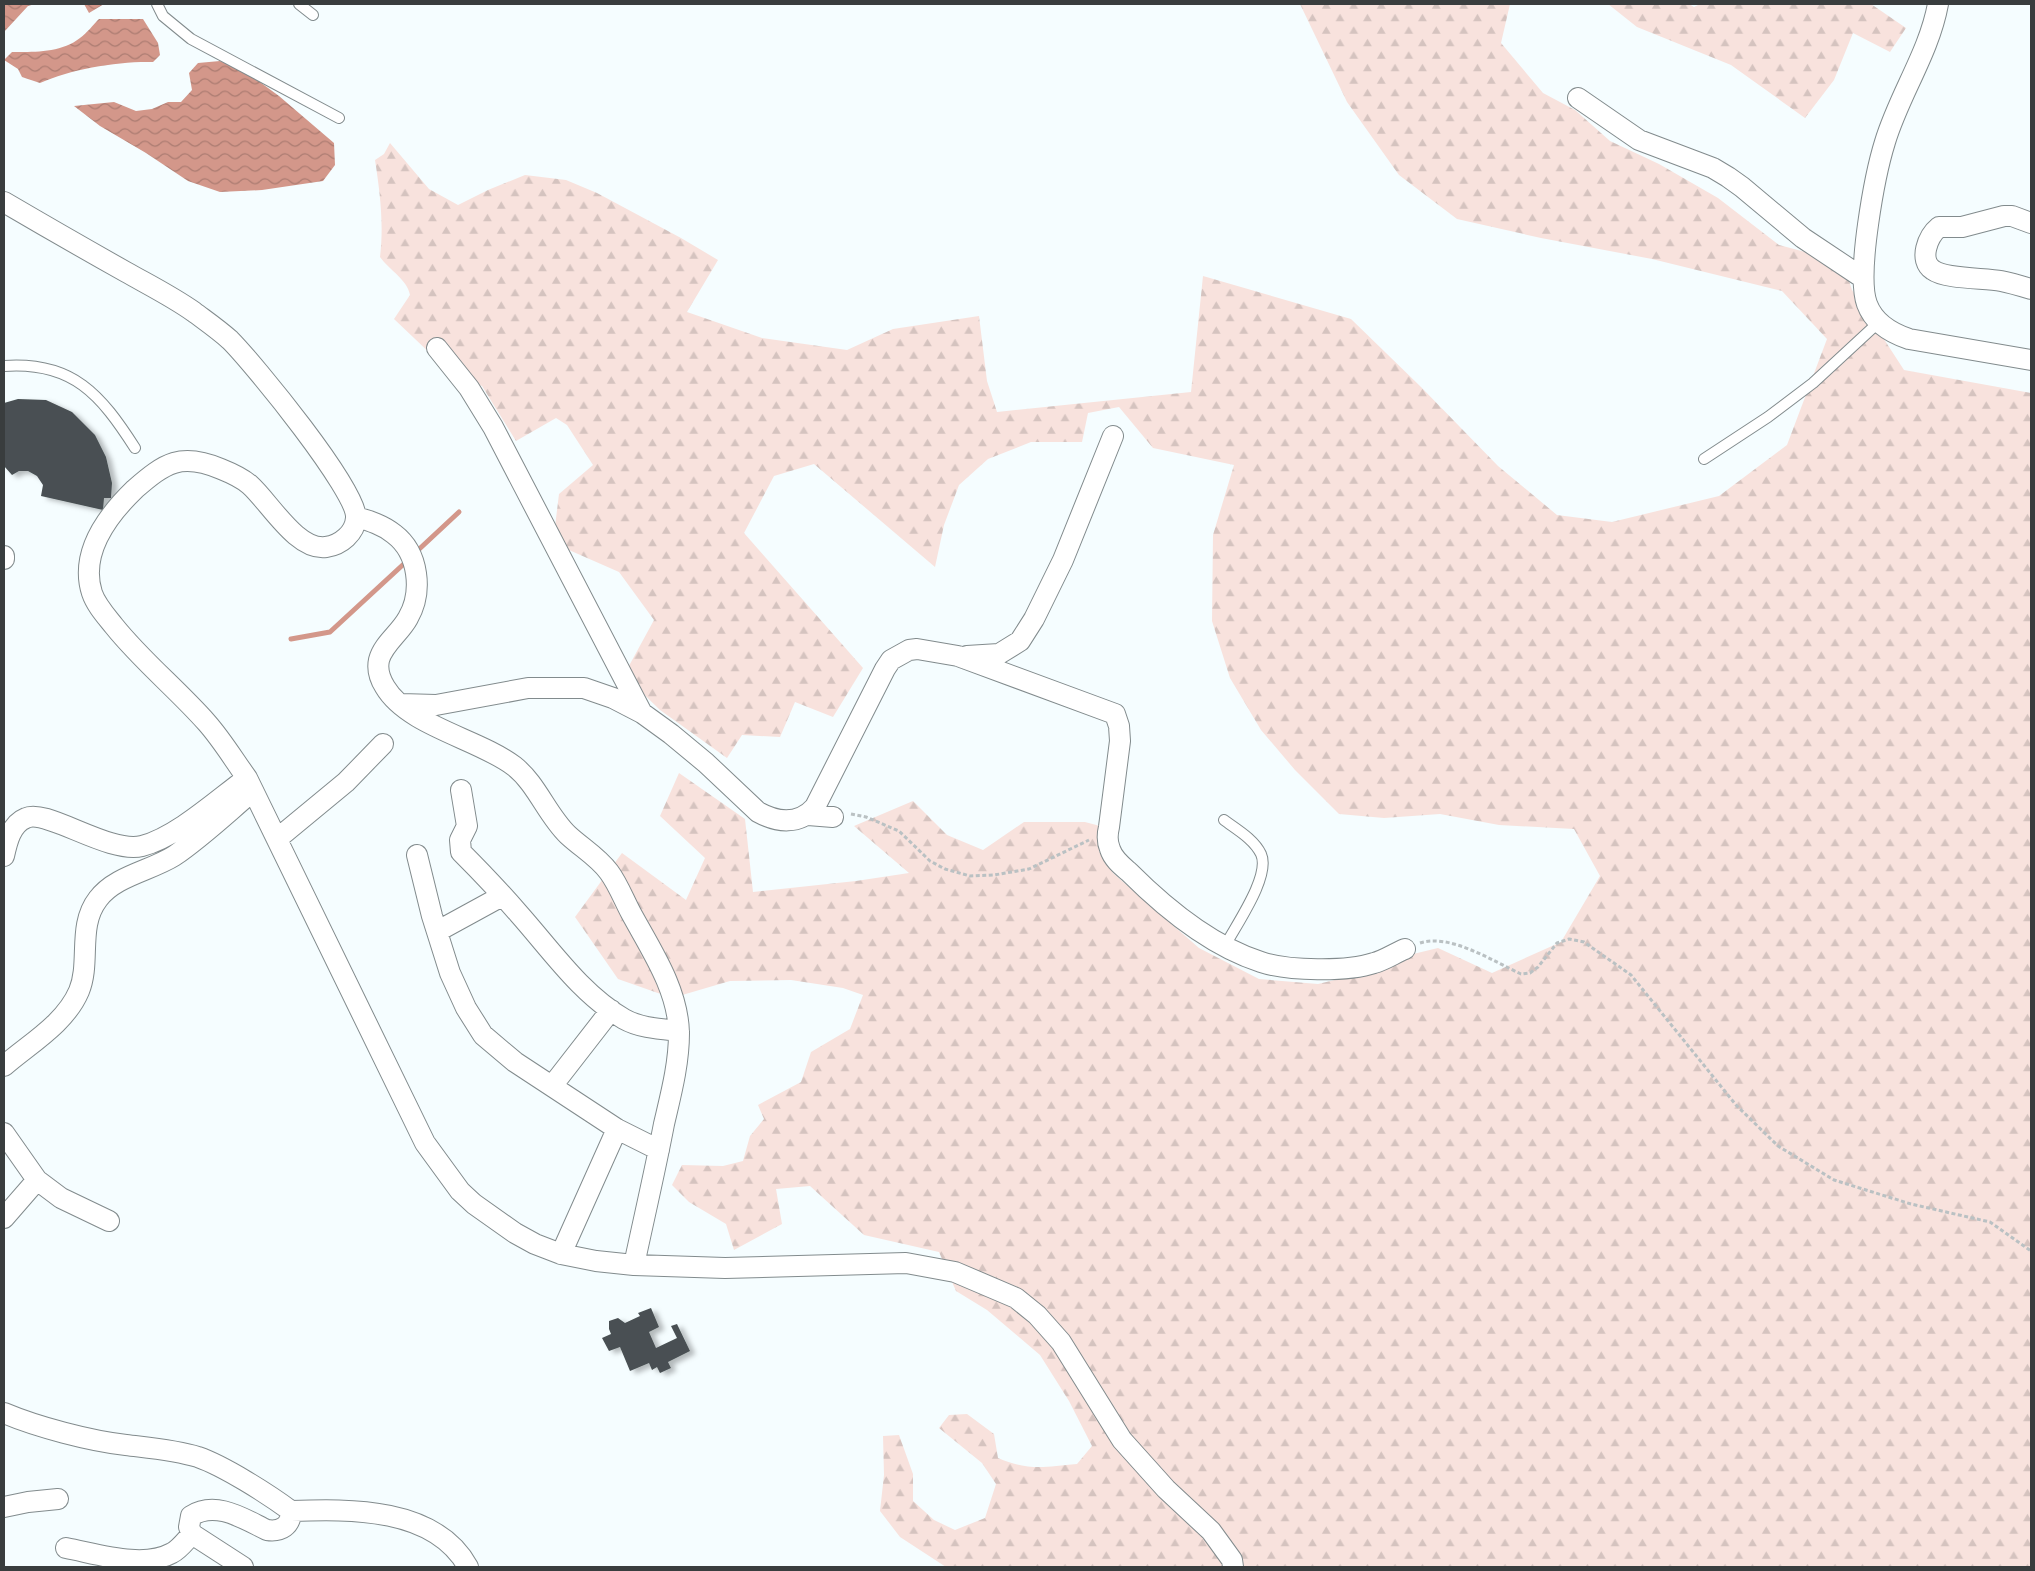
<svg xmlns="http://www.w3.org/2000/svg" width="2035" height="1571" viewBox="0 0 2035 1571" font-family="'Fira Sans',sans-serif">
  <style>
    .forest { fill: url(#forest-firs) }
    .water { fill: url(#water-waves) }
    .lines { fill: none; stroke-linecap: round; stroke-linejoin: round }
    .stream { stroke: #d3978a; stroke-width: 5 }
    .building { fill: #485052; filter: url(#shadow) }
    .lane-casing { stroke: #828b8d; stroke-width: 12 }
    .street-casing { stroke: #828b8d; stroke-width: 22 }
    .path { stroke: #bac1c3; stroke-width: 3; stroke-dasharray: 4 2.5; stroke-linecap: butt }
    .lane { stroke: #fff; stroke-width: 10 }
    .street { stroke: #fff; stroke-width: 20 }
  </style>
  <defs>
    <pattern id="forest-firs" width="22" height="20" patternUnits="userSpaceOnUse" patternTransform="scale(1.25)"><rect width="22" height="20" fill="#f8e2dd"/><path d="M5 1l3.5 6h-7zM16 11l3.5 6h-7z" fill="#d5c3bf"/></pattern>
    <pattern id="water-waves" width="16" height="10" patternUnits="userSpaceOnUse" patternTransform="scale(1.25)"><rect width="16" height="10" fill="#d3978a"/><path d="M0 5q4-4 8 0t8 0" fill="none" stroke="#ac7c72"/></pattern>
    <filter id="shadow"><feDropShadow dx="5.5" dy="3" stdDeviation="2.5" flood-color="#0004"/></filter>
  </defs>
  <rect width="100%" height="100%" fill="#f5fdff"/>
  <!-- forest -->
  <path class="forest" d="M1300,4h210l-9,39 42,50 32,17 35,31 49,23 59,34 61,47 64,17 9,28 52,80 127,23v1174h-1085l-46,-30 -20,-26 4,-36 -1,-39 16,-1 14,39v27l21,19 21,10 30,-12 11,-34 -14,-21 -43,-35 10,-13 18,-1 27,20 4,24c31,13 46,9 79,6l15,-18 -23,-45 -29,-46 -53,-45 -31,-19 -17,-39 -75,-17 -54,-49 -34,3 6,35 -48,26 -8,-26 -37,-22 -17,-17 10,-20 41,1 20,-5 7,-25 14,-17 -6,-14 43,-23 10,-30 39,-23 13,-34 -20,-7 -52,-8 -61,1 -58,17 -54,-19 -43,-62 47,-64 64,47 19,-42 -45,-42 19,-43 66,46 8,73 103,-11 53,-8 -55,-47 59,-25 34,34 36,15 41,-28h61l15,4 -1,25 14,22 86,75 60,31 59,5 66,-16 25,-13 29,-7 54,25 69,-31 39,-66 -26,-47 -75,-4 -59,-11 -56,4 -45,-4 -44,-44 -34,-40 -31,-52 -18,-57 1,-86 21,-70 -81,-17 -34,-41 -31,6 -6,29h-51l-43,17 -29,26 -15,40 -9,42 -121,-103 -40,12 -30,57 119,135 -30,49 -38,-15 -15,35 -38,-2 -15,23 -67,-48 -36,-35 30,-55 -35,-48 -66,-29 6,-49 34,-29 -26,-40 -11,-7 -40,23 -34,-55 -28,-10 -60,-57 16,-24c-3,-16 -20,-24 -30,-38 4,-33 0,-65 -5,-97l9,-6 6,-11 39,46 29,16 30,-15 37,-15 41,5 31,13 84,45 37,22 -31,52 75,26 85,12 46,-21 86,-13 8,65 10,31 194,-20 12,-116 148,43 70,68 77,79 59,49 55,7 107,-26 68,-51 40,-106 -45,-48 -130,-32 -111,-21 -84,-19 -58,-44 -52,-73z
    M1608,4h81l5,3 6,-3h171l35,24 -16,24 -37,-19 -19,47 -29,38 -74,-53 -94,-38z"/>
  <!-- water -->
  <path class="water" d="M4,4h31l-7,2 -24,26z
    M84,4h20l-15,9z
    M99,19h44l15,24 2,12 -7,7c-34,-1 -82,7 -113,21l-18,-6 -4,-8 -14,-9 8,-8c22,0 49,1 68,-14 7,-5 13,-13 19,-19z
    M220,61l26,11 33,24 55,47 1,22 -12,16 -61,9 -42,2 -32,-11 -42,-28 -46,-27 -26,-20 40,-4 22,9 16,-2 16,-7h13l11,-12 -3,-17 9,-10z"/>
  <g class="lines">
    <!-- stream -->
    <path class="stream" d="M415,553l44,-41
      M291,639l39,-7 77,-71"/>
  </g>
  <!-- building -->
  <path class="building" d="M18,399l28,1 26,12 23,23 11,22 6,26 -1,15h-7l-1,12 -62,-14 2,-11 -6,-9 -9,-5h-9l-7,4 -8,-9v-63z
    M651,1308l8,19 -10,5 7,16 21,-10 -6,-12 6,-2 13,27 -22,11 3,6 -11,5 -3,-6 -5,3 -3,-7 -19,8 -10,-24 -11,4 -7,-13 9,-4 -2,-5v-8l9,-3 7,5 15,-7 -2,-3z"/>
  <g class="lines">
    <defs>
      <path id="lane" d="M157,4l6,12 28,23 148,79
        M299,4l14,11
        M4,366c69,-5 97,29 131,82
        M1704,459l64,-42 45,-34 66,-61
        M1224,820c12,9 30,19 37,34 10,22 -25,71 -36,92"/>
      <path id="street" d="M1938,4c-9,49 -39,91 -53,138 -10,32 -29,132 -18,162 7,19 24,29 42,35l122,21
        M1578,98l61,42 74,28 15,9 14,10 61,51 60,40
        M4,202c41,24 81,47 122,70 23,13 47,25 68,40 12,9 25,18 36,28 23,23 128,151 126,178 -1,15 -15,27 -30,29 -29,4 -56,-44 -76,-62 -8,-7 -19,-12 -29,-16 -40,-17 -56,-6 -86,20 -27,26 -56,63 -43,104 4,12 14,23 22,33 28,35 63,63 93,97 15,17 27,37 40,55l178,365 35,48 14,13 41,29 20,11 26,10 35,7 38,4 91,3 181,-5 49,9 61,26 21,17 24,27 61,98 44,49 45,42 21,29 1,7
        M2031,223l-19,-7h-8l-42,11h-23c-11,9 -21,33 -6,43 12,9 52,8 68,11 10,2 20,5 30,8
        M437,348l32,40 24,39 149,286
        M356,517c14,4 27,8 38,17 25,19 29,58 14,84 -8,15 -25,26 -29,42 -2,9 1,19 6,27 23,39 94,52 129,79 23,18 33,49 54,69 14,13 30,22 41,37 9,12 15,28 22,41 20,37 47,76 48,120 0,31 -8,61 -15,91 -9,47 -20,94 -30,141
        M4,556v3
        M967,656l32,-2 21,-13 14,-22 29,-59 50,-124
        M401,704l35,1 92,-17h56l29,10 29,15 29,21 35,29 52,49c20,11 41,13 57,-5l70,-138 6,-9 18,-10 8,-1 41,7 157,58 4,12 1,15 -11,86c-2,8 -2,15 1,22 3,10 12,17 19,23 37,37 82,74 132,90 27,9 86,10 113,1 11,-3 21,-10 31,-14
        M461,790l6,36 -7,14 1,12c20,20 39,40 58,62 32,36 62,80 105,105 16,9 36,10 55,12
        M808,815l25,2
        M277,839l69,-57 37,-38
        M417,855l15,61 18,57 16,35 17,27 32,27 102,67 42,21
        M4,856c3,-14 7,-32 22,-38 20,-10 82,36 116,28 35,-9 76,-47 105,-68
        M438,931l64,-35
        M4,1066c25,-22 61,-42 75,-75 12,-29 -2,-65 19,-92 17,-23 52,-28 76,-43 28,-19 53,-43 79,-65
        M552,1086l59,-76
        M4,1133l33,47 24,18 48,23
        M4,1218l33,-38
        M561,1254l56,-125
        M4,1413c33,14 86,28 122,32 24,3 49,5 72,12 26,9 70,37 93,54 0,15 -10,21 -24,19 -23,-11 -51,-30 -76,-14l-2,11 3,7 51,33
        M4,1507l24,-5 30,-3
        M291,1511c59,-2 144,-4 177,56
        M66,1548c32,6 77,21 106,5 8,-4 14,-13 20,-19"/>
    </defs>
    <!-- lane casing -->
    <use href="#lane" class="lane-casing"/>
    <!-- street casing -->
    <use href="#street" class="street-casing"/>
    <!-- path -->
    <path class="path" d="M851,814l15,3 33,14 31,30 15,8 25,7 24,-1 35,-6 60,-29
      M1420,943c29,-10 73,18 101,31l9,-1 8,-6 19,-24 12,-4 15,3 47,33 105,130 42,41 56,34 77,24 79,18 41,29"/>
    <!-- lane -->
    <use href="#lane" class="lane"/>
    <!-- street -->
    <use href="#street" class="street"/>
  </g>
  <!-- border -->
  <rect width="2035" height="1571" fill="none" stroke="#393d3e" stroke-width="10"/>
</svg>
